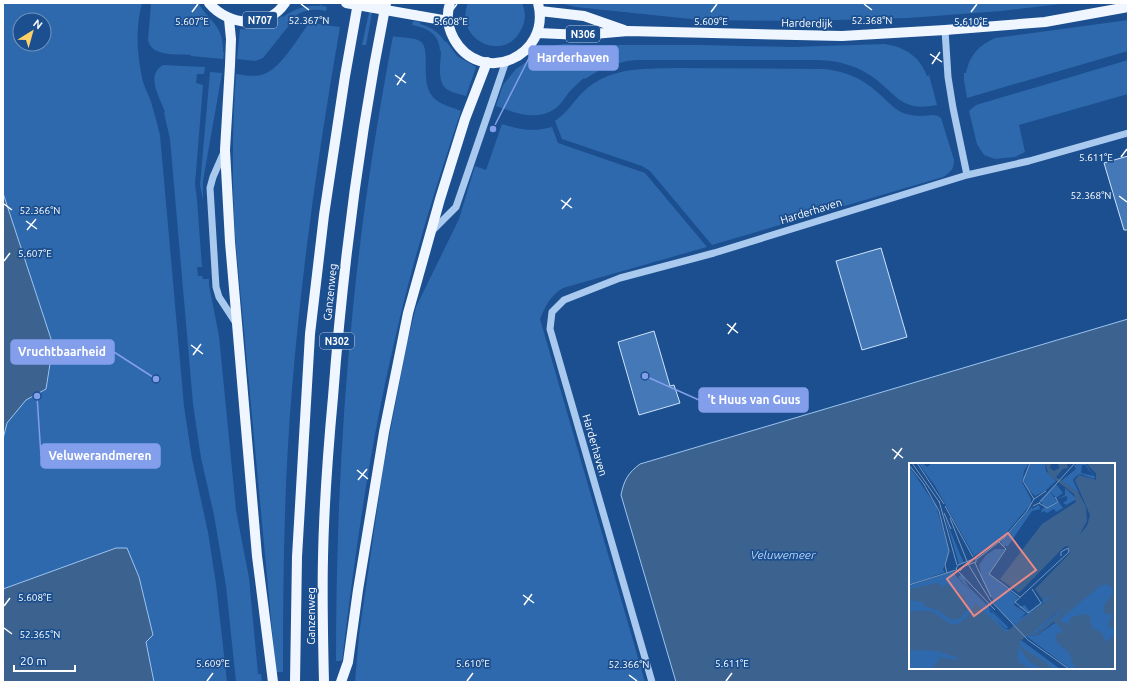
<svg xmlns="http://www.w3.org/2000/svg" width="1131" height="685" viewBox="0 0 1131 685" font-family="Ubuntu,sans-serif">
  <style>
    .green { fill: #2e69ad; fill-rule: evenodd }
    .water { fill: #3c6290; stroke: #9cc4f0; fill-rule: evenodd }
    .building { fill: #4478b7; stroke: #cfe3fa }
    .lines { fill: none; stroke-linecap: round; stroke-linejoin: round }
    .minor { stroke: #a9c9ee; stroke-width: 7 }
    .major { stroke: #f0f6ff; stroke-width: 10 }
    .major-bridge { stroke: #f0f6ff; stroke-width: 10 }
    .ticks { fill: none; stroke: #fff; stroke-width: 1.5 }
    .labels { text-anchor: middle; stroke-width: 3.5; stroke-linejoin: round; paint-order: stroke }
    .shield { fill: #1b4f8f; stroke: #bbcadd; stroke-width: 1 }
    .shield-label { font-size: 10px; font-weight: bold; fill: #fff }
    .street-label { font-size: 11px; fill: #fff; stroke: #1b4f8f }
    .water-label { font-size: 12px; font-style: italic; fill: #b5d3f5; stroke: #1b4f8f }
    .inset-road { fill: none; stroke: #7695bc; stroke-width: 1 }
    .view { fill: #e88989; fill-opacity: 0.15; stroke: #e88989; stroke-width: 2 }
    .inset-edge { fill: none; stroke: #fff; stroke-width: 2 }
    .ticks-label { font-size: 10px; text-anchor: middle; fill: #fff; stroke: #1b4f8f; stroke-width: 3.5; stroke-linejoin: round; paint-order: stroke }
    .leader { fill: none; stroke: #839eea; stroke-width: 1.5 }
    .callout-dot { fill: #839eea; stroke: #1b4f8f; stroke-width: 1.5 }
    .callout { fill: #839eea; stroke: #839eea; stroke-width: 1.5 }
    .callout-label { font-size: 12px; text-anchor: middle; font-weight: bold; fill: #fff }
  </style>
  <rect width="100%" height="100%" fill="#1b4f8f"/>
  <!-- green -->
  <path class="green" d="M3,3h139c-7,26 -5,53 1,79 2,6 5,12 7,17 4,12 7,24 10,36l24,271 8,53 16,73 8,52 11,98h-224zM20,20h24v24h-24zM127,548l12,29 14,58 -7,7z
    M151,3h47c12,19 26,23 25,49l1,1 -1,6 -32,-3v-1c-13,-1 -40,2 -43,-15z
    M371,3h3l-8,42h-4z
    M468,3h54c4,9 4,18 -1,27 -17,34 -68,9 -53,-27z
    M559,3h510l-68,8 -93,7 -108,3 -100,-1 -124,-13z
    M320,5l7,2 -1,4c-10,-2 -18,-2 -28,3l-35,44 -8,3 -18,-2 3,-30c16,1 29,-4 42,-13l1,1c12,-8 22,-12 36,-11z
    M1128,20v31l-161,47 -3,-18v-7h2c4,-18 12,-27 29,-35z
    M413,21l7,1v2c11,3 19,8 25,18l1,-1 11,15 19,11 -10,29c-6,-2 -13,-3 -18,-6 -12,-7 -7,-28 -7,-39h-1c-1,-18 -13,-23 -28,-26z
    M312,23l28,4c-21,120 -38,240 -48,362 -8,94 -9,189 -9,283h-7l-41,-437c-3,-54 -3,-107 1,-161 8,1 17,3 25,1 18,-4 35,-34 46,-49z
    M393,36c8,2 20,1 27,5 12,7 -1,41 13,56 7,8 19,10 28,14 -25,75 -49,151 -66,228 -25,106 -40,214 -53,322h-6c0,-118 5,-236 17,-353 9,-91 23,-182 40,-272z
    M565,44l21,1h113l93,2 93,-3c20,3 35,13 42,32l2,-1 8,30c-39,8 -41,-14 -69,-31 -16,-10 -34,-14 -53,-14h-179l-9,1 -24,7 -18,11 -1,-1c-5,4 -9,8 -14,13 -4,5 -8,12 -14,17 -19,14 -40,5 -60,-2l7,-21 13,-16 29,-20 12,-4z
    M1128,60v34l-109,31 6,27 -10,5 -20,2 -11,-4 -7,-11 -8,-33 7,-6z
    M163,65l42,2 -1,7h-7l-1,9 7,2 -8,99 2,16 5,67h-5l1,9h4l1,3h6v6l10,51 17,174 13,68 9,96h3l1,8h-26l-10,-96 -12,-71 -13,-57 -8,-54 -23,-265 -6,-26 1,-1c-5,-14 -20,-37 -2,-47z
    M674,68l150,1c20,2 38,9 53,23 9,7 15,16 26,21 6,2 12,3 18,3 8,0 13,-3 20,2l13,42c0,9 -3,12 -11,17l-231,68 -62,-74 -8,-5 -80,-27 -7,-18c12,-8 18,-19 28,-29 27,-25 57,-23 91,-24z
    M210,72l12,1 -19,108v19l-3,-15z
    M502,124c19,6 30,8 50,3l6,16 87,30 62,74 -144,41c-13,8 -17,17 -23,31l105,363h-290l4,-47 24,-166 24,-126 9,-36 43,-88 16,-53 11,4z"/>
  <!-- water -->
  <path class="water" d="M3,193l50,152 -7,44 -20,11 -19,23 -4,16z
    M1128,319v363h-452l-55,-187c3,-15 7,-22 19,-31zM910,464h204v204h-204z
    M116,548h11l12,29 14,58 -7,7 8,40h-151v-93z"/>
  <!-- building -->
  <path class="building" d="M1128,156v74h-4l-20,-67z
    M881,248l26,89 -45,13 -26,-89z
    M654,331l16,55 4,-1 6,18 -41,12 -21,-73z"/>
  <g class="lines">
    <!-- minor -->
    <path class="minor" d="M224,152l-11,25 -3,11 6,99 3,10 17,26
      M967,175l62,-14 99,-28
      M432,231l24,-24 50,-146
      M652,682l-102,-353 2,-17 12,-12 56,-22 94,-25 253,-78 -14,-67 -5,-31 -3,-47"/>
    <!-- major -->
    <path class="major" d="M209,3c19,23 58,27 76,0
      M450,3c-4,12 -2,25 4,36 27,48 98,18 84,-36
      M540,11l44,5 40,14
      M414,15l34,6
      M229,19l2,20 -1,26 -5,85 5,92 27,314 16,126
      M538,33l44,2 46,-4 214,5 103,-6 100,-8 83,-15
      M295,682l2,-125 13,-223 14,-119 21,-139 13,-73
      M324,682c-1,-41 -2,-82 -1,-124 1,-53 5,-107 10,-161 10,-132 27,-264 53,-394
      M341,682l7,-20 10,-72 26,-158 24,-119 32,-114 25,-80 22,-57"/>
    <!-- major-bridge -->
    <path class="major-bridge" d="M346,3l68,12"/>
  </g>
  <!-- ticks -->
  <path class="ticks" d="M301,4l8,6M864,4l8,6M192,12l6,-8M451,12l6,-8M711,12l6,-8M971,12l6,-8M930,54l12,8M932,64l8,-12M395,75l11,8M397,85l8,-12M1121,157l6,-8M1119,196l8,6M561,200l11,8M4,204l8,6M562,209l9,-11M26,221l11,8M27,230l9,-11M4,261l6,-8M727,324l11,9M728,334l8,-11M191,345l12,9M193,355l8,-11M892,449l11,9M894,459l8,-11M357,470l11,9M358,480l9,-11M523,595l11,8M524,605l8,-11M4,606l6,-8M4,628l8,6M629,675l8,6M207,681l6,-8M467,681l6,-8M726,681l6,-8"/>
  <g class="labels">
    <!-- shield labels -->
    <g class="shield">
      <rect x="243" y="12" width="34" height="16" rx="3"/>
      <rect x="566" y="26" width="34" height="16" rx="3"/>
      <rect x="320" y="333" width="34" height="16" rx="3"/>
    </g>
    <g class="shield-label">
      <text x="260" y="24">N707</text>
      <text x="583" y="38">N306</text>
      <text x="337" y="345">N302</text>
    </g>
    <!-- street labels -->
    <g class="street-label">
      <text transform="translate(807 23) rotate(1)" y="4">Harderdijk</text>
      <text transform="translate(811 211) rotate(-17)" y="4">Harderhaven</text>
      <text transform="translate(330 292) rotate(-84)" y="4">Ganzenweg</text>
      <text transform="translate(595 445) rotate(74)" y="4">Harderhaven</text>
      <text transform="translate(311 616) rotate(-90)" y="4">Ganzenweg</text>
    </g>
    <!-- water labels -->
    <g class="water-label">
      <text x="783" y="559">Veluwemeer</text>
    </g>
  </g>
  <!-- overview -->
  <g transform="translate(909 463)">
    <rect width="206" height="206" fill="#1b4f8f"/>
    <path d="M9,0h5l4,4 5,-4h97l-5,8 -2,11 9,17v5l-30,35 -27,17 -39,-70zM122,0h14l1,8 10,10 -11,10 -10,5 -8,-8 -4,-10zM168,0h8l10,14 -1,2 -14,-5 -5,3 -2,3 6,13 -18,-12 15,-12 -2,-3zM173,2h3l9,11 -13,-3zM177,0h29v206h-45l-44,-33 -5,4 39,29h-151v-83l44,-15 3,5 18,19 -16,-18 4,-3 6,12 40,40 -19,-18 1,4 2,2 -1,-3 18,17h-4l-13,-13 12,13 6,2 6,-8 -3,3 -17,-19 -14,-27 -3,-14 7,-10 9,-6h10l-16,25 29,23 -4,8 12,8 -7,6 10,-6 -10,-6 6,-2 5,7 11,-9 2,-3 -7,-10 22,-24 18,6 11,-2 9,-6 6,-9 6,-20 -6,-14 -12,-7 -15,-34 5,-4 16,4v-7zM135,139l12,12 -24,18 -10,-11zM148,153l-1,6 -20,14 -7,-1 6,-1zM0,3l27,40 13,45 -6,19 2,2 -36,13zM147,21l7,9 -7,5 -6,-7 7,11 -12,6 -5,-8zM156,25l12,11 -11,6 -3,-2 4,-3v-4l-10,3 8,-4zM150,39l4,6 -7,4 -2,-3 -7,4 -3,-2 -3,2 1,-4zM130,42l1,4 -8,2 -24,35h-5l-2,-4 27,-31 5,-5 -1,3zM36,54l14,35 5,11 -5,1z" fill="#2e69ad" fill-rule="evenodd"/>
    <path d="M136,0h6l-1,5 4,3 5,-3 -1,-5h9l1,5 -5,1 -7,8 22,15 8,15 1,14 -7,13 7,-8 3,-11 -15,-35 4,-5 17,5v-7l-10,-10h29v164l-5,1 -2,-4 5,-9 -7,-1 -3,-3 1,-6 9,-12 -1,-5 -5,-4 -7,2 -41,34 9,4 4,-7 12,-3 6,2 2,12 9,4 5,10 9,-8v35l-40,-1 -6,-15 -12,-11 -2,-8 6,-1 1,-4 -8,-7 -18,14 -9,-1 -8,8 2,4 27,17 3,5h-9l-14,-8 -9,-15 -2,11 2,5 12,7h-99l9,-12 15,3 2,-2 -21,-7 -28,-1v-39h22l20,13h7l8,-6 10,-14 30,28 49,-38 -12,6 -8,-11 35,-36 -2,-7 -4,1 -45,46 -19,-14 42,-55 34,-22 -2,-8 -25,-19zM158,144l-32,27h-4l23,-19zM29,120l5,4 3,-3 18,12 4,12 -7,10 -9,2 -15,-10 -11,-3 -4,-5 -13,-2v-11z" fill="#3c6290" fill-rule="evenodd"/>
    <path class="inset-road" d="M3,0l28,40M8,0l27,41M121,0l-7,18 11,18M0,2l15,19 15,27 10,40 -4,14 2,8M30,38l18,64M130,40l8,5 11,-6 -3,-5M36,43l28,51M124,43l6,-3 36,-40M35,50l7,16M41,55l18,46 22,36 38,40 41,29M90,79l7,7 -17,25 31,23M68,96l27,-21 23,-27 7,-12 12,-8M66,100l16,34M51,108l4,-5 12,-4v-4l-18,7 -2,4 39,41M0,122l47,-15M123,126l9,14 -13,10 -13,-11 54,-50 -1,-4 -7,4v4"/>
    <path class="view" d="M99,70l28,37 -62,46 -27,-37z"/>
    <rect width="206" height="206" class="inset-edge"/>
  </g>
  <g class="ticks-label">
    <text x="309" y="24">52.367°N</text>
    <text x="872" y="24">52.368°N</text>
    <text x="192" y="25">5.607°E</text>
    <text x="451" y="25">5.608°E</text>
    <text x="711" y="25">5.609°E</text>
    <text x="971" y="25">5.610°E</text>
    <text x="1096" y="161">5.611°E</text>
    <text x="1091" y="199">52.368°N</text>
    <text x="40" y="214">52.366°N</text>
    <text x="35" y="257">5.607°E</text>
    <text x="35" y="601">5.608°E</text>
    <text x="40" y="638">52.365°N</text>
    <text x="213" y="667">5.609°E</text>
    <text x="473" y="667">5.610°E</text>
    <text x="732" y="667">5.611°E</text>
    <text x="629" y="668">52.366°N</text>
  </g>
  <!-- callouts -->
  <path class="leader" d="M493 129L529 58M156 379L114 352M645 376L699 400M37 396L41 456"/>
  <g class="callout-dot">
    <circle cx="493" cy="129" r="4"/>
    <circle cx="156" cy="379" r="4"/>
    <circle cx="645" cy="376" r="4"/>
    <circle cx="37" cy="396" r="4"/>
  </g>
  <g class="callout">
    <rect x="529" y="46" width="89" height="24" rx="4"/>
    <rect x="11" y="340" width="103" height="24" rx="4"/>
    <rect x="699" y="388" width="109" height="24" rx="4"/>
    <rect x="41" y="444" width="119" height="24" rx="4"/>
  </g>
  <g class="callout-label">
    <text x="573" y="62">Harderhaven</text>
    <text x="62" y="356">Vruchtbaarheid</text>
    <text x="754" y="404">'t Huus van Guus</text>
    <text x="100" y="460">Veluwerandmeren</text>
  </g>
  <!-- border -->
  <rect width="1131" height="685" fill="none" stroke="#ffffff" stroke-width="8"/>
  <!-- north arrow -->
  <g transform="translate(32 32) rotate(37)"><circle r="19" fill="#1b4f8f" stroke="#7695bc"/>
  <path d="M0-3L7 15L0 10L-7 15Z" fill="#ffd166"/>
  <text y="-6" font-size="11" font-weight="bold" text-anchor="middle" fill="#ffffff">N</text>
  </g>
  <!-- scale -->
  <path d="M14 665v6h61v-6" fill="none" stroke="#ffffff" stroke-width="2"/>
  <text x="20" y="665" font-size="12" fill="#ffffff" stroke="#1b4f8f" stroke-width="3" paint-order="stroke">20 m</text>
</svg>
